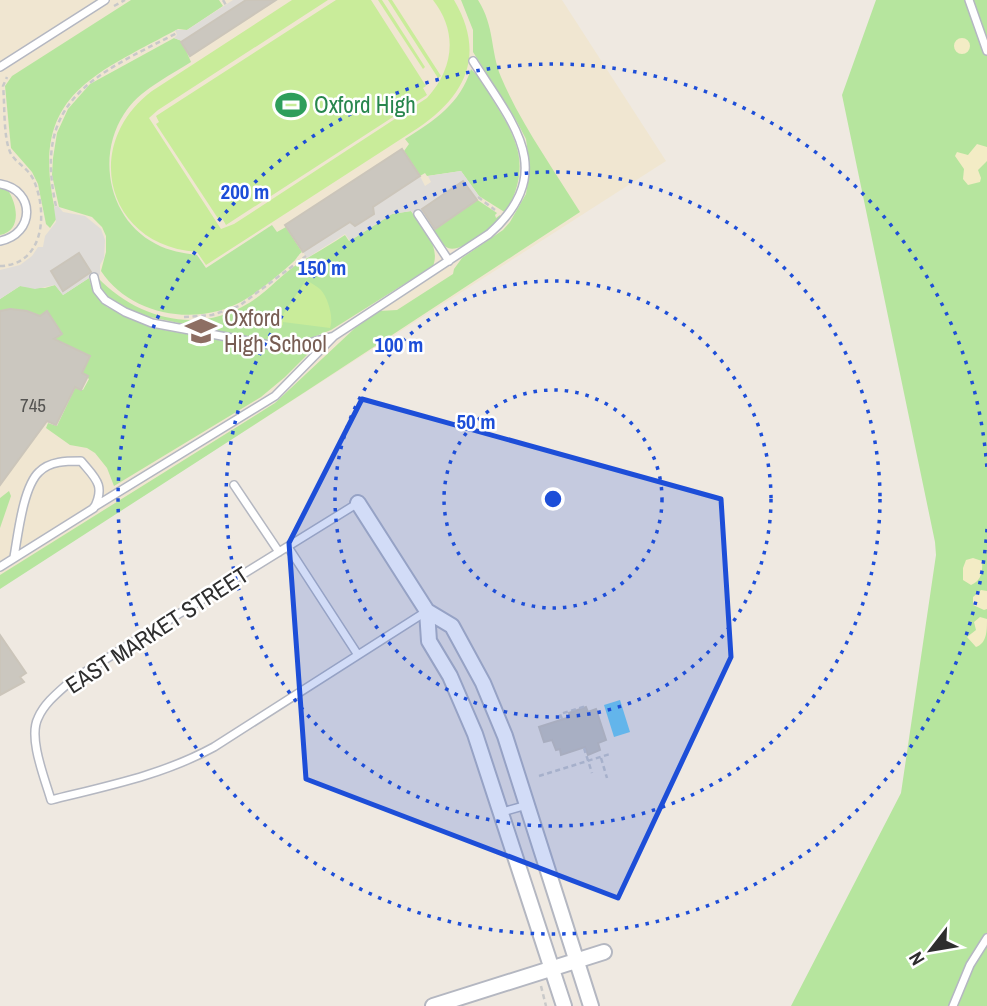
<svg xmlns="http://www.w3.org/2000/svg" width="987" height="1006" viewBox="0 0 987 1006" font-family="'Archivo Narrow',sans-serif">
  <style>
    .education { fill: #f0e6d1 }
    .green { fill: #b6e59e }
    .sand { fill: #f3ecc5 }
    .pitch { fill: #c9ec9a }
    .plaza { fill: #dfdcd8 }
    .water { fill: #75cff0 }
    .building { fill: #cbc7bf; stroke: #cbc5ba; stroke-width: 2 }
    .lines { fill: none; stroke-linecap: round; stroke-linejoin: round }
    .service-casing { stroke: #b4b7c1; stroke-width: 10 }
    .minor-casing { stroke: #b4b7c1; stroke-width: 18 }
    .path { stroke: #c9c9c9; stroke-width: 2.5; stroke-dasharray: 5 3.5; stroke-linecap: butt }
    .service { stroke: #fff; stroke-width: 7 }
    .minor { stroke: #fff; stroke-width: 14 }
    .marked { fill: #1d4ed8; fill-opacity: 0.2; stroke: #1d4ed8; stroke-width: 5; stroke-linejoin: round }
    .ring { fill: none; stroke: #1d4ed8; stroke-width: 3.5; stroke-dasharray: 3.5 7 }
    .labels { text-anchor: middle; stroke-width: 5; stroke-linejoin: round; paint-order: stroke }
    .number-label { font-size: 19px; fill: #555452 }
    .leisure-label { font-size: 23px; fill: #27864d; stroke: #fff; text-anchor: start }
    .education-label { font-size: 23px; fill: #785e54; stroke: #fff; text-anchor: start }
    .street-label { font-size: 23px; fill: #2e2e2e; stroke: #fff }
    .centre { fill: #1d4ed8; stroke: #fff; stroke-width: 3.5 }
    .ring-label { font-size: 21px; text-anchor: middle; font-weight: bold; fill: #1d4ed8; stroke: #fff; stroke-width: 5; stroke-linejoin: round; paint-order: stroke }
  </style>
  <rect width="100%" height="100%" fill="#efe9e1"/>
  <!-- education -->
  <path class="education" d="M0,0h562l104,161 -666,427z"/>
  <!-- green -->
  <path class="green" d="M131,0h88l4,6 -36,24 -9,-1c-91,49 -151,69 -121,189l-7,10 -4,-4 -8,-40 -6,-12 -21,-24 -6,-62 7,-10z
    M461,0h17c17,27 12,50 23,77 20,47 52,91 79,135l-275,180 -305,197v-14l275,-172 80,-75 24,-17 18,-1 56,-36 1,-5 8,-11 41,-28 7,-8 16,-28 4,-25 -4,-30 -10,-19 -43,-68v-22z
    M876,0h111v1006h-196l110,-213 35,-238 -1,-13 -93,-447z
    M174,38l8,3 9,21c-23,15 -52,28 -67,52 -28,43 -15,106 32,130 13,7 27,9 41,11l9,13 66,-43 5,7 9,-5 16,25c-5,4 -5,7 -10,11 -13,12 -28,24 -43,34 -46,31 -117,21 -148,-26l5,-19v-16l-4,-9 -10,-10 -33,-10 -7,-32 1,-17 4,-25 11,-24 22,-25z
    M471,69c10,9 18,24 25,36 25,40 33,64 10,108l-27,-17 -18,-25 -34,5 -2,-3 -5,3 -16,-25 5,-7 -4,-5c30,-19 55,-35 66,-70z
    M0,187l9,5c9,15 12,39 -9,43z
    M476,199l21,14 -2,2 1,3 4,-3 1,3c-10,10 -39,35 -53,30 -7,-3 -11,-12 -14,-18z
    M411,211c11,16 30,35 22,55l-102,64 -20,8 -19,4h-20l-127,-26 -14,-5 -23,-14 -6,-5 -4,-14c40,41 100,57 151,25 18,-11 32,-28 50,-40 15,-9 31,-18 46,-28l4,6 43,-27z
    M89,278l4,14 14,15 46,21 120,22h23l20,-4 -31,31 -24,20 -147,89 -7,-18 -12,-15 -8,-5 -17,-3 -24,-17 2,-5 9,3 18,-38 8,2 6,-11 -7,-6 8,-17 -36,-17 8,-6 -15,-22 -7,5 -17,-6 -23,1v-12l20,-13 25,2 10,-3 8,10z
    M9,491l2,5 -11,32v-30z"/>
  <!-- sand -->
  <path class="sand" d="M954 46a8 8 0 1 1 16 0a8 8 0 1 1-16 0Z
    M977,144l10,3v14l-9,9 3,8 -1,4 -12,3 -5,-6 1,-10 -9,-13 2,-4 11,3z
    M973,558l9,3c1,11 -1,20 -11,24l-8,-5v-12l3,-8z
    M981,590l6,1v18l-3,1 -11,-5v-8z
    M980,617l7,2c0,12 0,24 -11,28l-9,-10 9,-7 -2,-8z"/>
  <!-- pitch -->
  <path class="pitch" d="M292,0h36l-170,110 -9,8 72,111 13,-5 193,-126c27,-30 31,-66 6,-98h21c32,54 12,96 -36,128l-212,137 -9,-13c-91,-6 -116,-108 -45,-161z
    M336,0h35l55,86 -3,2 4,7 -201,130 -4,-7 -3,2 -63,-96 3,-2 -3,-6z
    M378,0h4l43,67 -2,2z
    M388,0h4l49,76 -3,2z
    M306,280c5,3 11,6 15,10 7,8 13,28 9,38l-47,-6v3l-7,3 -3,-6 7,-3z"/>
  <!-- plaza -->
  <path class="plaza" d="M233,0h13l-64,41 -8,-3 3,-3 -2,-5h12z
    M461,171l18,25 -3,3 -13,-18 -48,35 -4,-5 -19,3 -42,27 -5,-7 -38,24 -4,-6 47,-30 2,2 22,-10 -1,-7 47,-31 5,10 6,-4 -3,-6z
    M58,206l5,6 22,4 16,13 4,11 -1,18 -4,7v9l-2,3 -6,-1 -29,19 -8,-10 -20,4 -15,-3 -20,13v-29l20,-5 12,-9 6,-9h5l2,-11 11,-14 -2,-15z"/>
  <!-- water -->
  <path class="water" d="M620,700l10,32 -16,5 -10,-32z"/>
  <!-- building -->
  <path class="building" d="M246,0h30l-86,56 -9,-14z
    M402,149l18,27 -47,31 1,7 -19,12 -5,-4 -47,30 -18,-27z
    M463,181l14,19 -42,29 -13,-20z
    M79,253l12,19 -28,19 -12,-20z
    M10,309l17,2 13,5 7,-5 15,23 -8,5 36,17 -8,17 6,3 -7,14 -6,-3 -19,38 -9,-4 -47,64v-174z
    M0,635l26,38 -6,4 4,5 -24,13z
    M586,707l2,5 8,-3 10,31 -8,3 2,7 -12,5 -3,-8 -24,8 -1,-6 -4,1 -4,-10 -8,2 -5,-15 31,-10 -1,-4z"/>
  <g class="lines">
    <defs>
      <path id="service" d="M969,0l18,51
        M0,67l105,-67
        M0,184c36,6 35,50 0,57
        M418,214l31,47
        M94,277l3,13 8,10 20,12 27,11 123,23h23l36,-10 155,-102c70,-62 24,-110 -16,-173
        M234,485l45,67
        M358,503l-286,177c-12,11 -27,22 -34,38 -10,20 7,61 13,82 56,-14 112,-25 163,-53l213,-136
        M94,507l181,-111 59,-60
        M288,547l70,108
        M0,567l94,-59c12,-23 1,-30 -13,-47 -15,0 -31,0 -42,11 -16,15 -21,63 -25,85
        M502,812l25,-7
        M953,1006l17,-41 17,-27"/>
      <path id="minor" d="M358,503l69,108 25,15 31,57 22,53 86,270
        M427,611l2,30 21,35 25,58 89,272
        M433,1006l171,-54"/>
    </defs>
    <!-- service casing -->
    <use href="#service" class="service-casing"/>
    <!-- minor casing -->
    <use href="#minor" class="minor-casing"/>
    <!-- path -->
    <path class="path" d="M223,0l3,5
      M114,6l11,-6
      M478,197l17,13
      M56,206c-24,-107 39,-131 121,-173
      M0,266c44,-1 48,-53 34,-85 -5,-13 -19,-18 -24,-29 -7,-17 -5,-48 -7,-66l4,-9
      M184,317l28,-2 27,-9 67,-50
      M562,719l-2,-5 26,-8
      M584,748l8,25
      M601,758l6,20
      M539,776l71,-22
      M541,986l5,20"/>
    <!-- service -->
    <use href="#service" class="service"/>
    <!-- minor -->
    <use href="#minor" class="minor"/>
  </g>
  <!-- marked area -->
  <path class="marked" d="M362,399l359,100 10,158 -113,241 -312,-119 -17,-236z"/>
  <!-- distance rings -->
  <g class="ring">
    <circle cx="553" cy="499" r="109"/>
    <circle cx="553" cy="499" r="218"/>
    <circle cx="553" cy="499" r="327"/>
    <path d="M987 529A435 435 0 1 1 987 469"/>
  </g>
  <!-- icons -->
  <defs>
    <symbol id="stadium-bare" viewBox="-9 -9 18 18"><path d="M0-5a6.5 5 0 1 0 0 10a6.5 5 0 1 0 0-10ZM-3.5-1.8h7v3.6h-7Z" fill="#2e9e5b" stroke="#fff" stroke-width="2.5" paint-order="stroke"/></symbol>
    <symbol id="school-bare" viewBox="-9 -9 18 18"><path d="M0-5L7-2L0 1L-7-2ZM-4 1L0 2.5L4 1V4Q0 6-4 4Z" fill="#8d6e63" stroke="#fff" stroke-width="2.5" paint-order="stroke"/></symbol>
  </defs>
  <g fill-rule="evenodd">
    <use href="#stadium-bare" x="269" y="83" width="44" height="44"/>
    <use href="#school-bare" x="179" y="309" width="44" height="44"/>
  </g>
  <g class="labels">
    <!-- number labels -->
    <g class="number-label">
      <text x="33" y="412">745</text>
    </g>
    <!-- leisure labels -->
    <g class="leisure-label">
      <text x="314" y="113">Oxford High</text>
    </g>
    <!-- education labels -->
    <g class="education-label">
      <text x="224" y="326">Oxford<tspan x="224" dy="26">High School</tspan></text>
    </g>
    <!-- street labels -->
    <g class="street-label">
      <text transform="translate(157 630) rotate(-33)" y="8">EAST MARKET STREET</text>
    </g>
  </g>
  <circle cx="553" cy="499" r="10" class="centre"/>
  <g class="ring-label">
    <text x="245" y="199">200 m</text>
    <text x="322" y="275">150 m</text>
    <text x="399" y="352">100 m</text>
    <text x="476" y="429">50 m</text>
  </g>
  <!-- north arrow -->
  <g transform="translate(931 950) rotate(239)" stroke="#ffffff" stroke-width="5" paint-order="stroke">
  <path d="M0-5L12 26L0 18L-12 26Z" fill="#2e2e2e"/>
  <text y="-10" font-size="19" font-weight="bold" text-anchor="middle" fill="#2e2e2e">N</text>
  </g>
</svg>
